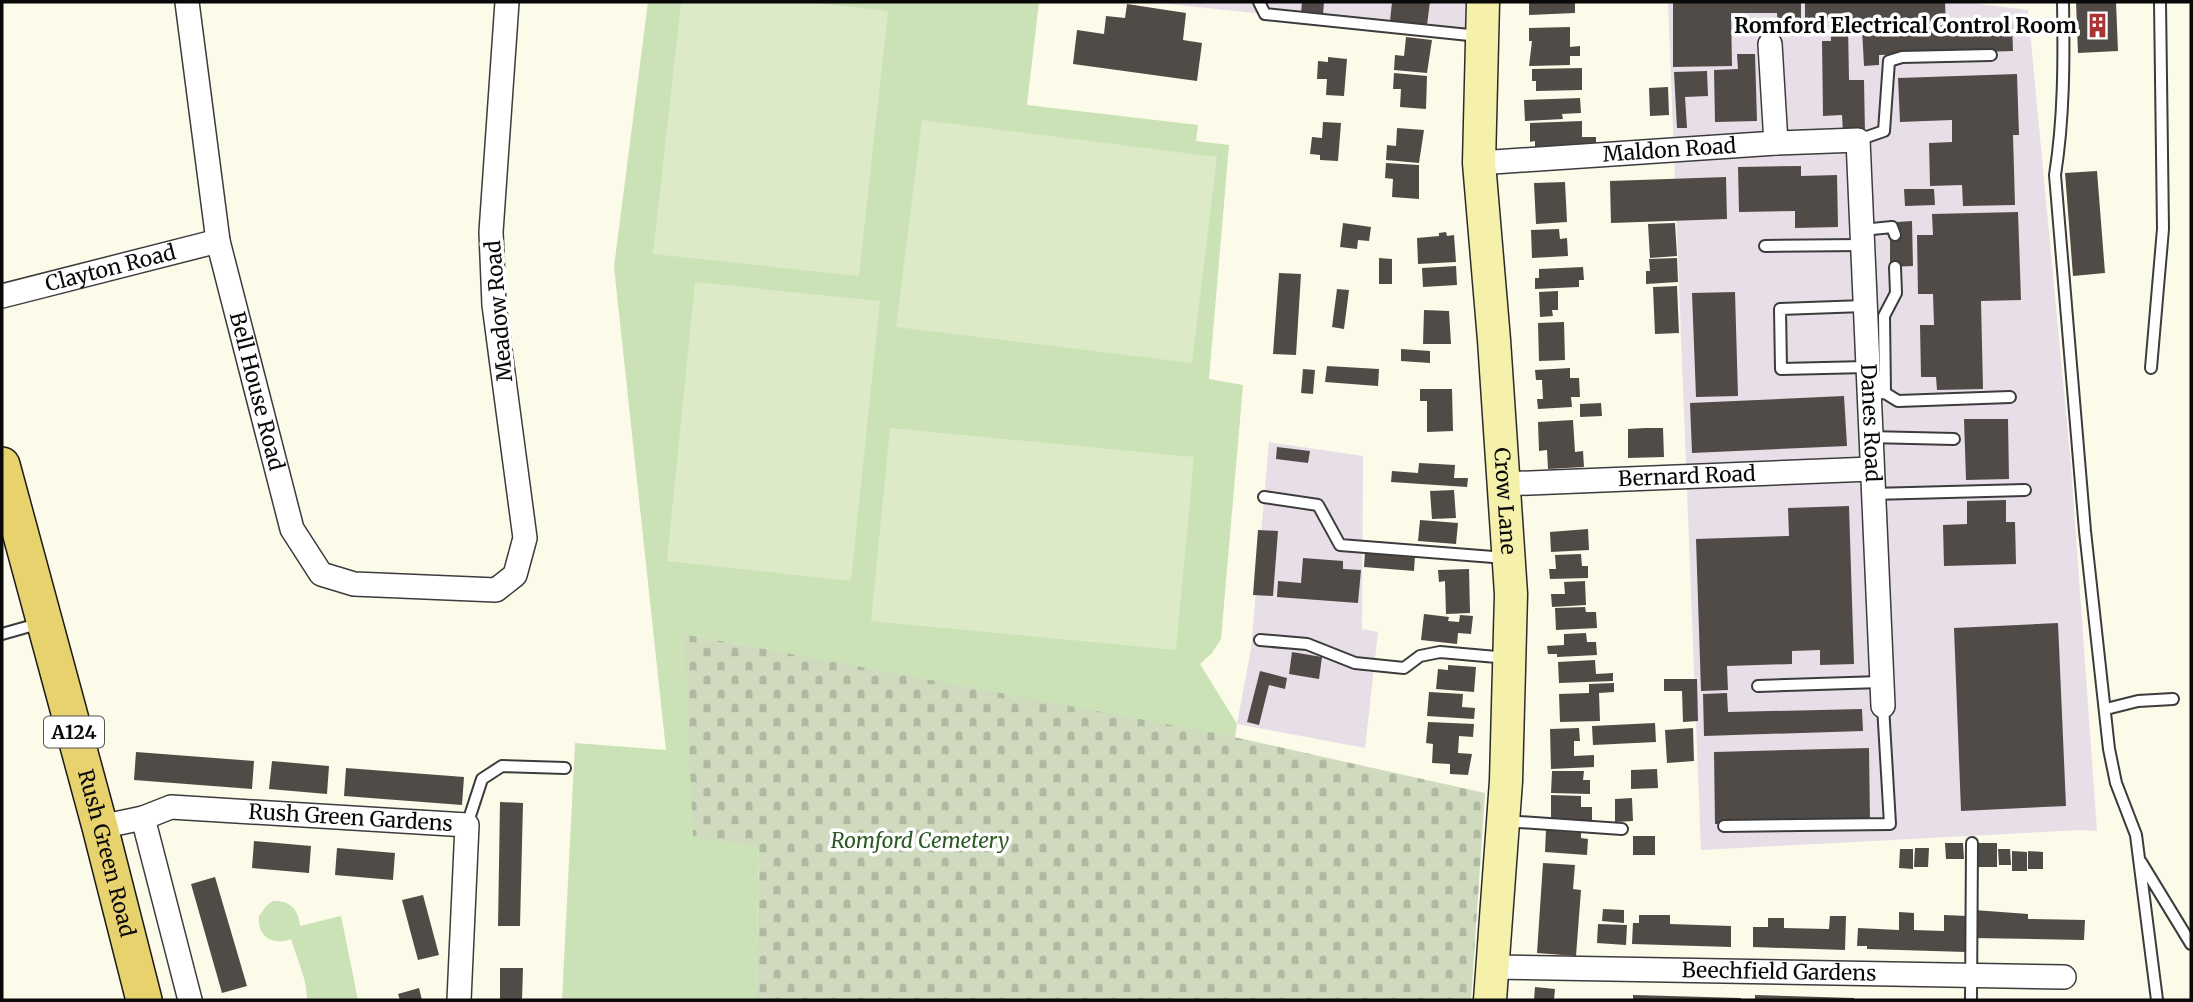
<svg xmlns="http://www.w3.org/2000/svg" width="2193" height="1002" viewBox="0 0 2193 1002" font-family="Merriweather,serif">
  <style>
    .industrial { fill: #e7dee8 }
    .grass { fill: #cbe2b7 }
    .cemetery { fill: url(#cemetery-stones) }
    .pitch { fill: #dceac8 }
    .building { fill: #514b47 }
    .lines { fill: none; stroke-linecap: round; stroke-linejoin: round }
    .lane-casing { stroke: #3c3c3c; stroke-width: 14 }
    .street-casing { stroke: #3c3c3c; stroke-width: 26 }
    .secondary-casing { stroke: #2b2b2b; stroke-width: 35 }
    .primary-casing { stroke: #1a1a1a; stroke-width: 38 }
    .lane { stroke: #fff; stroke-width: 10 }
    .street { stroke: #fff; stroke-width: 23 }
    .secondary { stroke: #f5f1ab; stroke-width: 32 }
    .primary { stroke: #e8d26d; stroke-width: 35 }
    .labels { text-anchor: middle; stroke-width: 7; stroke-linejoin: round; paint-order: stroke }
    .shield { fill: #fff; stroke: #535353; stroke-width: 2 }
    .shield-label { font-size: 19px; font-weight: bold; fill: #090909 }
    .poi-label { font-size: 21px; font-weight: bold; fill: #090909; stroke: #fff; text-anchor: end }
    .street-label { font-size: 21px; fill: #090909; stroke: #fff }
    .park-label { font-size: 21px; font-style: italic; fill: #2b5823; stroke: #fff }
  </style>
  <defs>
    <pattern id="cemetery-stones" width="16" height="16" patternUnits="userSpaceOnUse" patternTransform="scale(1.75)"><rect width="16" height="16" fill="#cfdabe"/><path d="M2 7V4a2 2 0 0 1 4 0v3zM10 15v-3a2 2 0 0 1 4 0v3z" fill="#b0baa2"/></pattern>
  </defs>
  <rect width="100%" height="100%" fill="#fcfae9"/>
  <!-- industrial -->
  <path class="industrial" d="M1151,2h314v29l-164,-13z
    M1668,2h295l65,8 43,456 26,365 -17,-1 -379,20z
    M1269,442l94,14 -1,173 16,3 -13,116 -128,-24 14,-75z"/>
  <!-- grass -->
  <path class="grass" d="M648,2h391l-12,103 171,20 -2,16 33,4 -20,234 34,6 -22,254 -9,14 -12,11 37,60 -2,14 -551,-104 75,213 -3,153h-194l13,-257 91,7 -52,-483z
    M273,901c17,-1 26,9 27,25l41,-10 17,84h-51c0,-22 -10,-40 -16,-61 -18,7 -34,-2 -32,-23l8,-11z"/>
  <!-- cemetery -->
  <path class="cemetery" d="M684,634l541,101 260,58 -14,207h-715l3,-153 -66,-11z"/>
  <!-- pitch -->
  <path class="pitch" d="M681,2h127l80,9 -29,265 -206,-22z
    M922,120l295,37 -25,206 -296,-36z
    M695,282l185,19 -29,280 -184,-20z
    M890,428l304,29 -18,193 -305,-29z"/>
  <!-- building -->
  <path class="building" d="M1302,2h22l-1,13 -22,-2z
    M1392,2h38l-3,23 -37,-4z
    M1529,2h46v11l-46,2z
    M1673,2h128v28h-23l-1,-17h-46l1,53 -59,1z
    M1805,2h140l1,22 -98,1 1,55h15l1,53h-22l-1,-18 -19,1 -1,-75h9l-1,-23 -25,1z
    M2076,2h40l2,49 -40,2z
    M1127,4l59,9 -3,27 19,3 -5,38 -124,-17 4,-34 27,4 2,-18 19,2z
    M2012,23l1,28 -134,4v10l-15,1 -2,-38z
    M1570,27v20l10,-1v10h-10v9l-41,1 3,-25h-3v-13z
    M1406,37l26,3 -5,33 -33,-3 1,-15 9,1z
    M1737,54h18l2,67 -42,1 -1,-52 24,-1z
    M1328,57l19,2 -3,37 -18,-1 1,-16h-10l1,-18 10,1z
    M1582,68v22l-46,1v-10h-4v-12z
    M1707,71l1,25 -23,1 2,31h-10l-3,-56z
    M1394,73l33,3 -1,33 -26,-2 1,-18h-8z
    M2017,74l2,61h-6l2,70 -52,1 -1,-21 -32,1 -1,-43 23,-1v-22l-52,2 -2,-44z
    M1668,87l1,28 -19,1 -1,-28z
    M1580,98l1,15 -19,1 1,5 -38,2 -1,-21z
    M1582,121v16h14v10l-61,2v-8l-5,1v-19z
    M1323,122l18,1 -3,38 -18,-1v-5l-10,-1 2,-17 10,1z
    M1397,128l27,2 -5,33 -33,-3 1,-15 9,1z
    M1386,163l33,2v34l-27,-2 1,-18 -8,-1z
    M1801,166v10l36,-1 1,52 -43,1v-17l-56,1 -1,-45z
    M2097,171l8,102 -32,3 -8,-103z
    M1726,177l1,42 -116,4 -1,-42z
    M1565,182l2,40 -31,2 -2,-41z
    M1904,189h30l1,16 -30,1z
    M2018,212l3,88 -40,1 2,88 -46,1 -1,-13h-15l-1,-52h14l-1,-31h-15l-1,-59h16l-1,-21z
    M1912,221l1,45 -23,1v-31l8,-1 -1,-13z
    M1343,223l28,4 -2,14 -11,-1 -1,9 -17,-2z
    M1675,223l2,33 -27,2 -2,-34z
    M1559,229l1,10 7,-1 1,18 -36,2 -1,-28z
    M1446,232l1,4 7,-1 2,27 -38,2 -1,-26 22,-2v-3z
    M1379,258l13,1v25h-13z
    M1677,258l1,24 -32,2v-13h4l-1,-12z
    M1456,266l1,19 -34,2 -1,-19z
    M1583,267l1,13h-5v7l-44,2v-11h4v-9z
    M1279,273l22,1 -5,81 -23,-1z
    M1677,286l2,47 -24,1 -2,-47z
    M1337,289l12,1 -5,39 -12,-2z
    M1558,291v19h-6l1,6 -13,1 -1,-25z
    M1735,292l3,104 -42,1 -4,-104z
    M1424,310l25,1 2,33h-28z
    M1564,322l1,38 -26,1 -1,-38z
    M1401,349l29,2v12l-29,-2z
    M1327,366l52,3 -1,17 -53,-4z
    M1570,368v10h9l1,19h-9l1,10 -34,2 -1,-10h6l-1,-19h-6l-1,-10z
    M1303,369l12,1 -2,24 -12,-1z
    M1420,389h32l1,42 -26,1v-31h-7z
    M1844,396l3,50 -155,7 -2,-50z
    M1601,403l1,13 -22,1v-13z
    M1964,419h44l1,60 -43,1z
    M1573,420l2,32 8,-1 1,16 -36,2 -1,-19 -8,1 -1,-29z
    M1645,428h18l1,29 -36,1v-29z
    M1277,447l33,4 -2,12 -32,-4z
    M1419,463l36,2 -1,13h14l-1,9 -76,-5 1,-11 26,2z
    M1454,490l2,28 -24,1 -2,-28z
    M2006,500v22h9l1,42 -72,2 -1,-41 24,-1v-23z
    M1849,506l5,158 -34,1v-15l-28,1v13l-65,2 1,24 -27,1 -5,-152 93,-3 -1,-28z
    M1420,520l38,3 -2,21 -38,-3z
    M1588,529l1,21 -38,2 -1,-20z
    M1258,530l20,1 -5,65 -20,-1z
    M1365,552l50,4 -1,15 -50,-4z
    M1581,554l1,12h6v12l-38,1 -1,-10h7l-1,-14z
    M1303,558l40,3v8l18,1 -3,33 -81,-6 1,-16 23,2z
    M1469,569l1,44 -24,1 -1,-33 -6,1 -1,-12z
    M1585,581l1,24 -34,2 -1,-13h14l-1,-12z
    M1585,607l1,5h10l1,16 -41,2 -1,-22z
    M1424,614l25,3 -1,4 11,1 1,-7 13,1 -2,18 -13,-1 -1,11 -36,-4z
    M2058,623l8,183 -105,5 -7,-183z
    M1586,633l1,9h9l1,13 -40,2v-3h-9l-1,-8 17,-1v-11z
    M1292,652l30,5 -3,22 -30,-5z
    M1595,660l1,14 17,-1v8l-54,2 -1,-21z
    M1448,665l28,2 -2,25 -38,-3 2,-20 10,1z
    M1260,671l27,7 -2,11 -16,-4 -10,40 -12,-3z
    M1664,679h33l1,42 -15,1 -1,-31h-18z
    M1614,683v9l-15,1 1,28 -40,1 -1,-28 30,-1v-9z
    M1429,692l34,2 -1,13 13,1 -1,11 -47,-3z
    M1727,693l1,19 134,-3 1,22 -159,5 -1,-42z
    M1428,722l46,2 -1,13 -14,-1 -1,17 14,1 -4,21 -18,-1v-10l-18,-1 1,-19 -7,-1z
    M1655,723l1,19 -63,3 -1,-19z
    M1579,728l1,13h-6v15l20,-1v12l-43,2 -1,-40z
    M1693,728l1,33 -27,2 -2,-33z
    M1869,748l1,73 -155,3 -1,-72z
    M136,752l118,9 -2,28 -118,-9z
    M272,761l57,5 -2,28 -58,-5z
    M346,768l118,9 -2,28 -118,-9z
    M1657,769l1,19 -27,1v-19z
    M1552,771h32l-1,9h7v14l-39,-1z
    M1551,795l30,1v11h11v14l-41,-1z
    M1632,798l1,23 -18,1v-23z
    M500,802l23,1 -3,123h-22z
    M1546,830l35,3v5l7,1 -1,16 -42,-3z
    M1633,836h22v19h-22z
    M254,841l57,5 -2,27 -57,-5z
    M1945,843h18l1,16h-18z
    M1974,843h23v24h-22z
    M337,848l58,5 -2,27 -58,-5z
    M1915,848h14l-1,19h-14z
    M1900,849h13v20l-14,-1z
    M1998,849h12l1,16h-12z
    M2012,851l15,1v19h-15z
    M2028,851l15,1v17h-15z
    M1543,863l32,2 -2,24 8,1 -5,66 -39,-3z
    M215,877l32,109 -25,7 -31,-109z
    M423,895l16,60 -21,5 -16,-60z
    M1603,909l21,1v13l-22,-2z
    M1974,910l54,4v5l57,1 -1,20 -111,-2z
    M1899,912l15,1v17l30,1v-16l23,1 -1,36 -99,-3v-3h-10l1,-18 41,2z
    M1639,915h31v9l61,2v21l-99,-3 1,-21h6z
    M1830,916h16l-1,34 -92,-3v-20h15v-9h16v10l45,1z
    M1598,924l29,1 -1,20 -29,-2z
    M500,968h23l-1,32h-22z
    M1535,987l20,2 -1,11h-20z
    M419,988l3,12h-22l-2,-6z
    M1633,995l108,3v2h-108z
    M1755,995l99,3v2h-99z"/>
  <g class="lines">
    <defs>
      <path id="lane" d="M1259,2l6,12 214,22
        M2063,2c1,58 1,116 -8,173l30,356 24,218 7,34 20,52 21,165
        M1858,140l26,-9 5,-70 13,-4 89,-2
        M1862,230l30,-3 3,8
        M1765,246l97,-1
        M1864,306l-84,3 1,60 86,-2
        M2151,368l12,-139 -3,-227
        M1885,393l13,8 112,-4
        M1868,394l17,-1 -1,-77 12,-23 -1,-26
        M1869,437l85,2
        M1872,494l153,-4
        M1264,497l54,8 22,40 166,13
        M2,634l39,-11
        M1260,640l47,4 48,19 49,5 16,-12 20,-4 68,6
        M1758,686l123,-4
        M2106,709l32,-8 35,-2
        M1505,821l117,8
        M467,825l15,-46 20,-13 63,2
        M1724,826l166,-2 -7,-118
        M2141,862l50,82
        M1971,1000l1,-157"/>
      <g id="street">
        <path id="s1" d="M187,2l31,239 74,288 29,45 33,10 142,6 19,-15 10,-37 -31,-233 -3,-73 16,-230"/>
        <path d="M1770,44l6,99"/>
        <path id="s2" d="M1479,163l297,-20 82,-3 25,566"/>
        <path id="s3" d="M2,296l216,-55"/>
        <path id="s4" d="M1503,484l368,-15"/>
        <path d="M143,818l47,182"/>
        <path id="s5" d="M100,827l43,-9 28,-11 296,18 -8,175"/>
        <path id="s6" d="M1492,967l572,10"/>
      </g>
      <g id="secondary">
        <path id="s7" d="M1483,2l-4,161 15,177 17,254 -5,187 -16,219"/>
      </g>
      <g id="primary">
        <path id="s8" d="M2,465l98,362 44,173"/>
      </g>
    </defs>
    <!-- lane casing -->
    <use href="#lane" class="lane-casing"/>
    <!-- street casing -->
    <use href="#street" class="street-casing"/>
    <!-- secondary casing -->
    <use href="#secondary" class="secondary-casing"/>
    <!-- primary casing -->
    <use href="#primary" class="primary-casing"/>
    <!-- lane -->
    <use href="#lane" class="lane"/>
    <!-- street -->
    <use href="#street" class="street"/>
    <!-- secondary -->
    <use href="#secondary" class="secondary"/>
    <!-- primary -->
    <use href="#primary" class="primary"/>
  </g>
  <!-- icons -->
  <defs>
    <symbol id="building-bare" viewBox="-9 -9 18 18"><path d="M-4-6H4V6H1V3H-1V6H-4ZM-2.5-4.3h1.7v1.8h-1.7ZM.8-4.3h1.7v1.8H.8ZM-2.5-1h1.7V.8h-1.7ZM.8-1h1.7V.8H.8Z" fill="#a83433" stroke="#fff" stroke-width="2.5" paint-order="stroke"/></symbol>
  </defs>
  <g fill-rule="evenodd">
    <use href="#building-bare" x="2080" y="8" width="35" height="35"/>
  </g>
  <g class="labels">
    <!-- shield labels -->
    <rect class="shield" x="44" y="716.5" width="60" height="31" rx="5"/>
    <g class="shield-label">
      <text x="74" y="739">A124</text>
    </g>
    <!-- poi labels -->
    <g class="poi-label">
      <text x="2077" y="33">Romford Electrical Control Room</text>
    </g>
    <!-- street labels -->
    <g class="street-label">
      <text dy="7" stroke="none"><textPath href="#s2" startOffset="191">Maldon Road</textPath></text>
      <text dy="7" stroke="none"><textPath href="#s3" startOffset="112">Clayton Road</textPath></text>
      <text transform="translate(499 311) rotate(-95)" y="7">Meadow Road</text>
      <text dy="7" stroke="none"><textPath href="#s1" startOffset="396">Bell House Road</textPath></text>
      <text dy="7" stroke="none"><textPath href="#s2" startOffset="663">Danes Road</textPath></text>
      <text dy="7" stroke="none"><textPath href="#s4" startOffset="184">Bernard Road</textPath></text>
      <text dy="7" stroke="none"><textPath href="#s7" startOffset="500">Crow Lane</textPath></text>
      <text dy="7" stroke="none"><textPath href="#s5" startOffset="254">Rush Green Gardens</textPath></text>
      <text dy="7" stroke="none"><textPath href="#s8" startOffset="402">Rush Green Road</textPath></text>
      <text dy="7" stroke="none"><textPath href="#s6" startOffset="287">Beechfield Gardens</textPath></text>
    </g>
    <!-- park labels -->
    <g class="park-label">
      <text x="920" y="848">Romford Cemetery</text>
    </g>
  </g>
  <!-- border -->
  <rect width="2193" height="1002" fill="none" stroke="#090909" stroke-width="7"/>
</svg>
